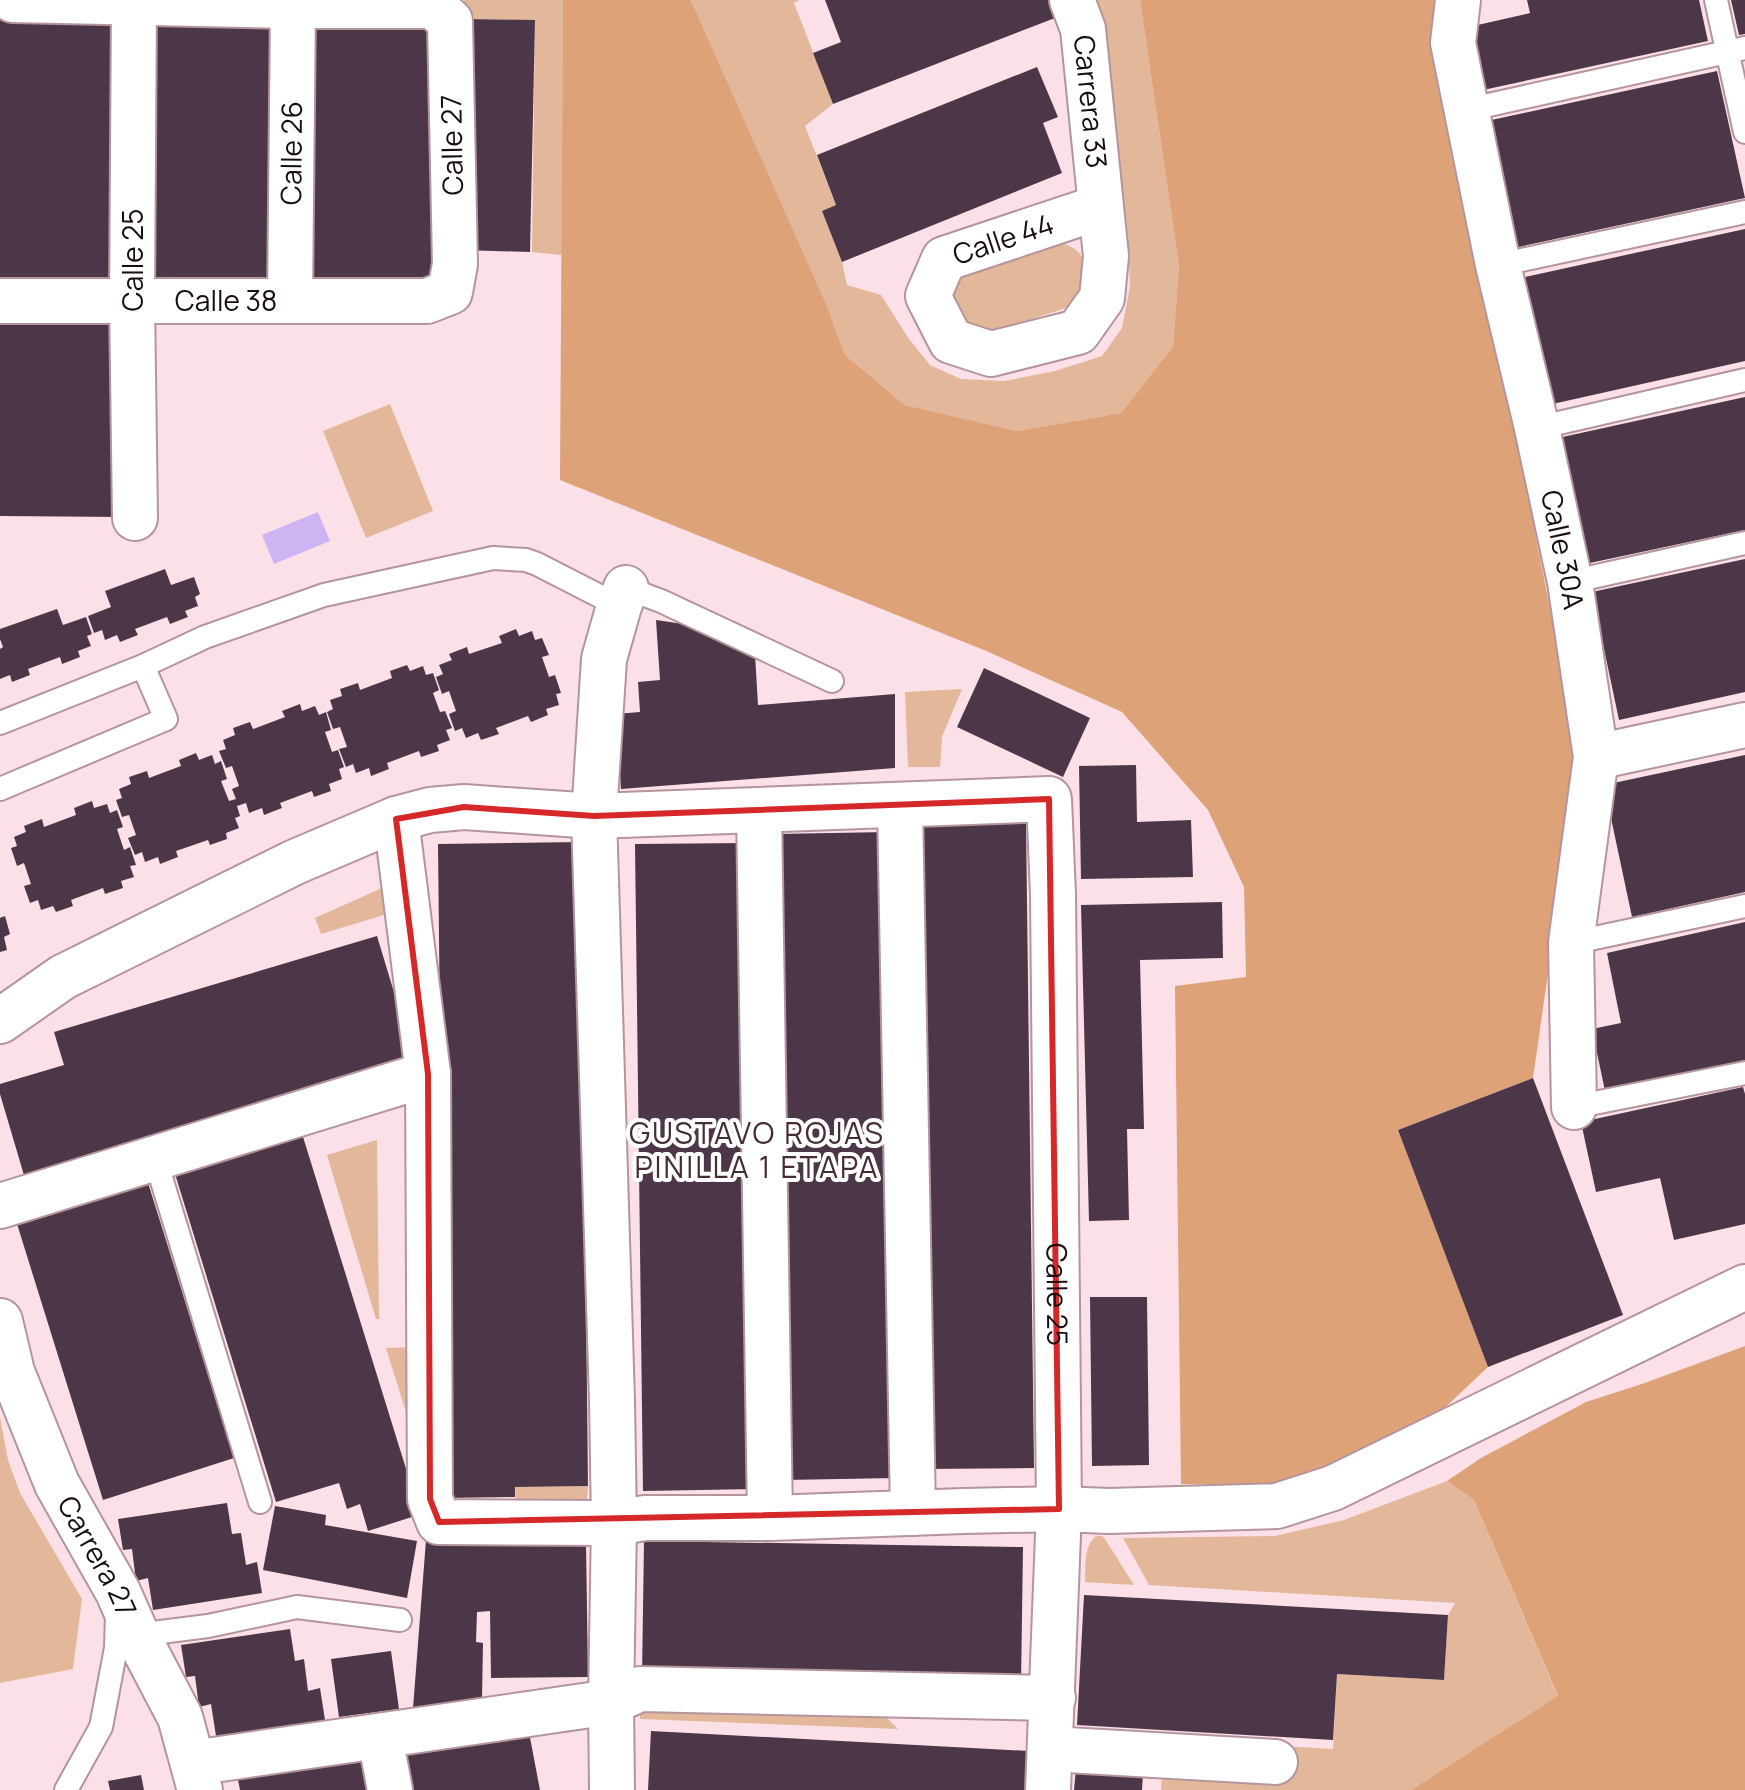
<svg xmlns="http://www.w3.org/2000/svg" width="1745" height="1790" viewBox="0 0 1745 1790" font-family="Manrope,sans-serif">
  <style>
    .green { fill: #e3b89a }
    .forest { fill: #dea278 }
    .water { fill: #ceb4f3 }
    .building { fill: #4b3748 }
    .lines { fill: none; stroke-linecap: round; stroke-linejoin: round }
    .service-casing { stroke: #b4949d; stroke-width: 26 }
    .minor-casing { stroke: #b4949d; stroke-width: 48 }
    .tertiary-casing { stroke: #b4949d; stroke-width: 48 }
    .service { stroke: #fff; stroke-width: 22 }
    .minor { stroke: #fff; stroke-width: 44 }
    .tertiary { stroke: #fff; stroke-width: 44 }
    .marked { fill: none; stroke: #d62828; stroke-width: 6; stroke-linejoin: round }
    .labels { text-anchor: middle; stroke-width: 8; stroke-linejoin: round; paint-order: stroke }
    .street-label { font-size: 28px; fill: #180d11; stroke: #fff }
    .neighbourhood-label { font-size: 30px; letter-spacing: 2px; fill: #462c34; stroke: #fff }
  </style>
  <rect width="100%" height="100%" fill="#fce0e8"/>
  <!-- green -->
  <path class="green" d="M464,0h99l-1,255 -30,-3 3,-232 -69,-1z
    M691,0h108l-5,3 39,101 -28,22 31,79 -14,6 20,51 5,23 34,10 28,44 21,26 31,14 44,2 50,-10 47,-15 20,-28 8,-42 -3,-62 -19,-137 -16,-87h48l39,266 -6,80 -52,67 -104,18 -112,-26 -60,-50 -17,-47z
    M1053,241c33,7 32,18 33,48l-17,18 -68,22 -14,3 -24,-10c-9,-21 -14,-28 -1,-49z
    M390,404l43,107 -67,27 -43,-107z
    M962,689l-20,48 -2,30h-32l-3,-75z
    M391,884l6,27 -76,23 -6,-16z
    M377,1140l2,179h-3l-49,-164z
    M414,1347l-3,81 -25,-80z
    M0,1417l8,43 12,33 62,106 -9,70 -73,14z
    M1447,1481l27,19 84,197 -147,93h-250l1,-22 118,-22 53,3 4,-75 107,6 4,-65 7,-12 -306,-18 -26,-47 152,-2 69,-16z
    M588,1486l-1,13 -9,7 -62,2 -1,-21z
    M1096,1536h6l3,3 29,46 -49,-3c1,-16 -2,-35 11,-46z
    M873,1704l25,25 -258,-10v-9z"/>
  <!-- forest -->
  <path class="forest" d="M563,0h128l137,308 17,47 60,50 112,26 104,-18 52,-67 6,-80 -39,-266h301l-7,17 145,740 -46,321 -135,52 90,237 -53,50 -106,49 -57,18h-91l-6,-498 71,-9 -2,-90 -36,-77 -86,-98 -138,-62 -424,-170z
    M1745,1346v444h-334l147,-94 -84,-196 -27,-19 34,-23 105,-56 56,-18z"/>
  <!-- water -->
  <path class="water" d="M318,512l12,29 -56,23 -12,-29z"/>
  <!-- building -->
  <path class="building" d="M825,0h223l7,18 -222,86 -20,-51 28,-11z
    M1527,0h172l9,41 -225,49 -14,-63 61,-14z
    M1731,0h14v34l-6,1z
    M0,17l125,1 -1,264 -124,-1z
    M145,18l137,1 -2,264 -136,-2z
    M305,19l135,1 -1,264 -136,-1z
    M466,19l69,1 -5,232 -68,-2z
    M1037,67l21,50 -15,6 19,50 -220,89 -20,-51 14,-6 -19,-50z
    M1717,71l28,127 -231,50 -27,-127z
    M1745,229v132l-197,44 -28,-127z
    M0,316h125l-1,201 -124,-1z
    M1745,397v133l-160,34 -27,-126z
    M1745,559v133l-126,28 -27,-128z
    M165,569l6,16 23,-8 6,17 -5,3 3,9 -13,5 3,6 -18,7 -3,-7 -32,12 3,6 -18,7 -3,-7 -12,5 -3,-10 -8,3 -6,-17 23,-9 -6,-16z
    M57,609l6,16 23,-8 6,17 -5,2 4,10 -13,5 2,6 -18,7 -2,-7 -32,12 2,6 -18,7 -2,-7 -10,4v-30l3,-2 -3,-8v-10z
    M656,620l34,5 65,29 3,51 137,-11v74l-274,21 -5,-75 24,-2 -2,-30 22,-2z
    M516,629l3,7 13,-5 3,9 7,-2 7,17 -7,2 7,20 6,-2 6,18 -5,1 3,11 -13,4 2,6 -17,7 -3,-6 -32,12 3,6 -18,6 -3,-7 -12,5 -4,-10 -7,3 -6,-17 7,-3 -7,-20 -7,3 -6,-17 7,-3 -4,-9 13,-5 -3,-6 18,-7 2,7 33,-11 -3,-7z
    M407,665l3,6 13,-5 3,9 7,-2 6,17 -6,3 7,19 5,-1 7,17 -6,2 4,10 -13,5 2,6 -18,6 -2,-6 -32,12 2,6 -18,7 -2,-8 -13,5 -3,-9 -7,3 -7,-18 8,-2 -7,-20 -7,2 -6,-17 6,-3 -3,-9 12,-4 -2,-7 18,-6 2,7 32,-12 -2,-7z
    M984,668l106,50 -27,59 -106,-50z
    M300,704l2,7 13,-5 4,9 7,-3 5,18 -6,2 7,20 6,-2 6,17 -5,2 3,10 -13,5 2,7 -17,6 -2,-6 -32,12 2,5 -18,7 -2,-7 -13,5 -3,-10 -9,3 3,10 -5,2 4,10 -13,5 1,6 -17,6 -2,-5 -32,11 2,6 -18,7 -2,-7 -13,5 -3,-10 -7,3 -7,-17 8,-3 -7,-20 -7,2 -6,-17 6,-2 -3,-9 12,-5 -2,-7 18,-6 2,7 32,-12 -2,-6 17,-7 3,7 13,-5 3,9 6,-3 6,18 -6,2 8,20 7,-2 -4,-10 7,-3 -7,-20 -6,2 -7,-17 7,-2 -3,-9 12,-5 -2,-7 17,-6 3,7 32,-12 -3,-6z
    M1745,755v137l-113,25 -28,-132z
    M1136,765l1,57 54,-2 2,57 -112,2 -2,-113z
    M92,801l2,7 13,-4 3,9 7,-3 6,17 -6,2 7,21 6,-3 6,18 -6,1 4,11 -13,4 2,7 -18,6 -2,-6 -32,12 2,6 -17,6 -3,-6 -12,4 -3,-10 -8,3 -6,-17 7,-2 -7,-21 -7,3 -6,-18 6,-2 -3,-9 12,-5 -2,-6 18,-7 2,8 32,-12 -2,-7z
    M1026,822l8,646 -112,1 -8,-646z
    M888,832l8,646 -112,2 -8,-646z
    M581,842l7,644 -73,1v10l-70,1 -7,-654z
    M747,843l9,646 -113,2 -8,-647z
    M1222,902l1,56 -83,2 4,169h-17l2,91 -40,1 -8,-316z
    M5,916l5,18 -6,3 3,13 -7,2v-34z
    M1745,922v138l-140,31 -13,-62 29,-6 -14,-70z
    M377,936l39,129 -390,117 -26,-88v-10l64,-19 -10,-33z
    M1533,1078l90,237 -135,52 -90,-237z
    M1743,1087l2,7v130l-71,16 -14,-62 -64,14 -15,-70z
    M299,1124l113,364 -5,2 8,26 -47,15 -8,-27 -13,5 -8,-26 -63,19 -104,-338z
    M144,1170l90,288 -131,42 -90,-289z
    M1090,1297h57l2,168 -57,1z
    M227,1503l5,31 9,-1 5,32 11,-3 5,31 -109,17 -5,-32 -12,3 -4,-32 -9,1 -5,-31z
    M275,1506l51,9 -1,10 92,16 -10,57 -144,-28z
    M426,1540l52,6 11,-2 97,-1 2,134 -97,1 -1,-67 -13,1 -1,30 7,1 -1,55 -69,10z
    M644,1541l379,6 -2,136 -379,-7z
    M1084,1595l364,20 -4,65 -107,-6 -4,66 -256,-15z
    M290,1629l5,32 9,-2 4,32 12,-3 5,32 -109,16 -5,-32 -12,3 -4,-31 -9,1 -5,-32z
    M391,1651l8,58 -60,8 -8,-58z
    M527,1722l13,68h-136l-8,-41z
    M651,1731l378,20 -3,39h-378z
    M368,1754l7,36h-135l-2,-10z
    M1076,1769l67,5 -1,16h-68z
    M141,1775l3,15h-34l-2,-9z"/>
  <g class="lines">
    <defs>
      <path id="service" d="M1716,0l29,132
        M1466,110l279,-62
        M1498,265l247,-53
        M1537,428l208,-48
        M1570,582l175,-39
        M626,588l35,13 171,80
        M0,723l143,-57 62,-29 119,-42 169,-37 33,2 11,4 82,42
        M0,789l166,-70 -23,-53
        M1571,943l174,-37
        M1574,1107l171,-34
        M155,1158l105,344
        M137,1635l71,-9 89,-19 103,13
        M66,1790l35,-63 15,-79 1,-35"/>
      <g id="minor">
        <path id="s1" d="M1072,0l11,29 23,227 -4,42 -24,34 -87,22 -40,-13 -23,-45 16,-37 156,-52"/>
        <path id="s2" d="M1458,0l-5,43 45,222 39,163 33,154 26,175 -25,186 3,164"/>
        <path d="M134,3l-2,298 3,217"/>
        <path id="s3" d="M0,301h427l23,-9 5,-28 -5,-243 -17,-15h-140l-280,-6"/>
        <path id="s4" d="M290,301l3,-295"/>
        <path d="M1596,757l149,-32"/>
        <path d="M900,805l13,708"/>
        <path d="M759,810l11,708"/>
        <path d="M396,819l32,255 2,425 9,23 175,1 31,-5h125l194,-7 95,-2 50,2 168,-5 56,-18 412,-201"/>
        <path id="s5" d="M0,1021l63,-44 232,-115 101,-43 34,-9 34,-3 130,9 455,-17 4,96 6,614 -11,281"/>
        <path d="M0,1206l428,-132"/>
        <path d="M380,1737l10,53"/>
        <path d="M1050,1749l225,13"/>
        <path d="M193,1763l418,-61 29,-13 413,9"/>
        <path d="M612,1790l-1,-88 3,-179 -2,-122 -18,-585 10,-157 15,-53 7,-18"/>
      </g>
      <g id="tertiary">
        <path id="s6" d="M0,1321l12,51 45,112 61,108 19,43 43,82 20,73"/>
      </g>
    </defs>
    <!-- service casing -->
    <use href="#service" class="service-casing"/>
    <!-- minor casing -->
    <use href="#minor" class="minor-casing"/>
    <!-- tertiary casing -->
    <use href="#tertiary" class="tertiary-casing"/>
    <!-- service -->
    <use href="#service" class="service"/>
    <!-- minor -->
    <use href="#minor" class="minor"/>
    <!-- tertiary -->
    <use href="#tertiary" class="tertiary"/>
  </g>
  <!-- marked area -->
  <path class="marked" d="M1049,799l10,710 -620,13 -9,-23 -2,-425 -32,-255 68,-12 130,9z"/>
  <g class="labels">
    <!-- street labels -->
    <g class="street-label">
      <text dy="10" stroke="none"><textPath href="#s1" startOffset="104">Carrera 33</textPath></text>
      <text transform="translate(452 145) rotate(-91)" y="10">Calle 27</text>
      <text dy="10" stroke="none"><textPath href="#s4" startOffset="148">Calle 26</textPath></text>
      <text dy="10" stroke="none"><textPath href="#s1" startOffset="628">Calle 44</textPath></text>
      <text transform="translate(133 260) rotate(-90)" y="10">Calle 25</text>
      <text dy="10" stroke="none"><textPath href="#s3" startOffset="226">Calle 38</textPath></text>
      <text dy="10" stroke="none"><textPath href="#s2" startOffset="562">Calle 30A</textPath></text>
      <text dy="10" stroke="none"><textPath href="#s5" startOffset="1596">Calle 25</textPath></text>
      <text dy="10" stroke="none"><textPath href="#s6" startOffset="256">Carrera 27</textPath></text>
    </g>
    <!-- neighbourhood labels -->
    <g class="neighbourhood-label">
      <text x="757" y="1144">GUSTAVO ROJAS<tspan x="757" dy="34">PINILLA 1 ETAPA</tspan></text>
    </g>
  </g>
</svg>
